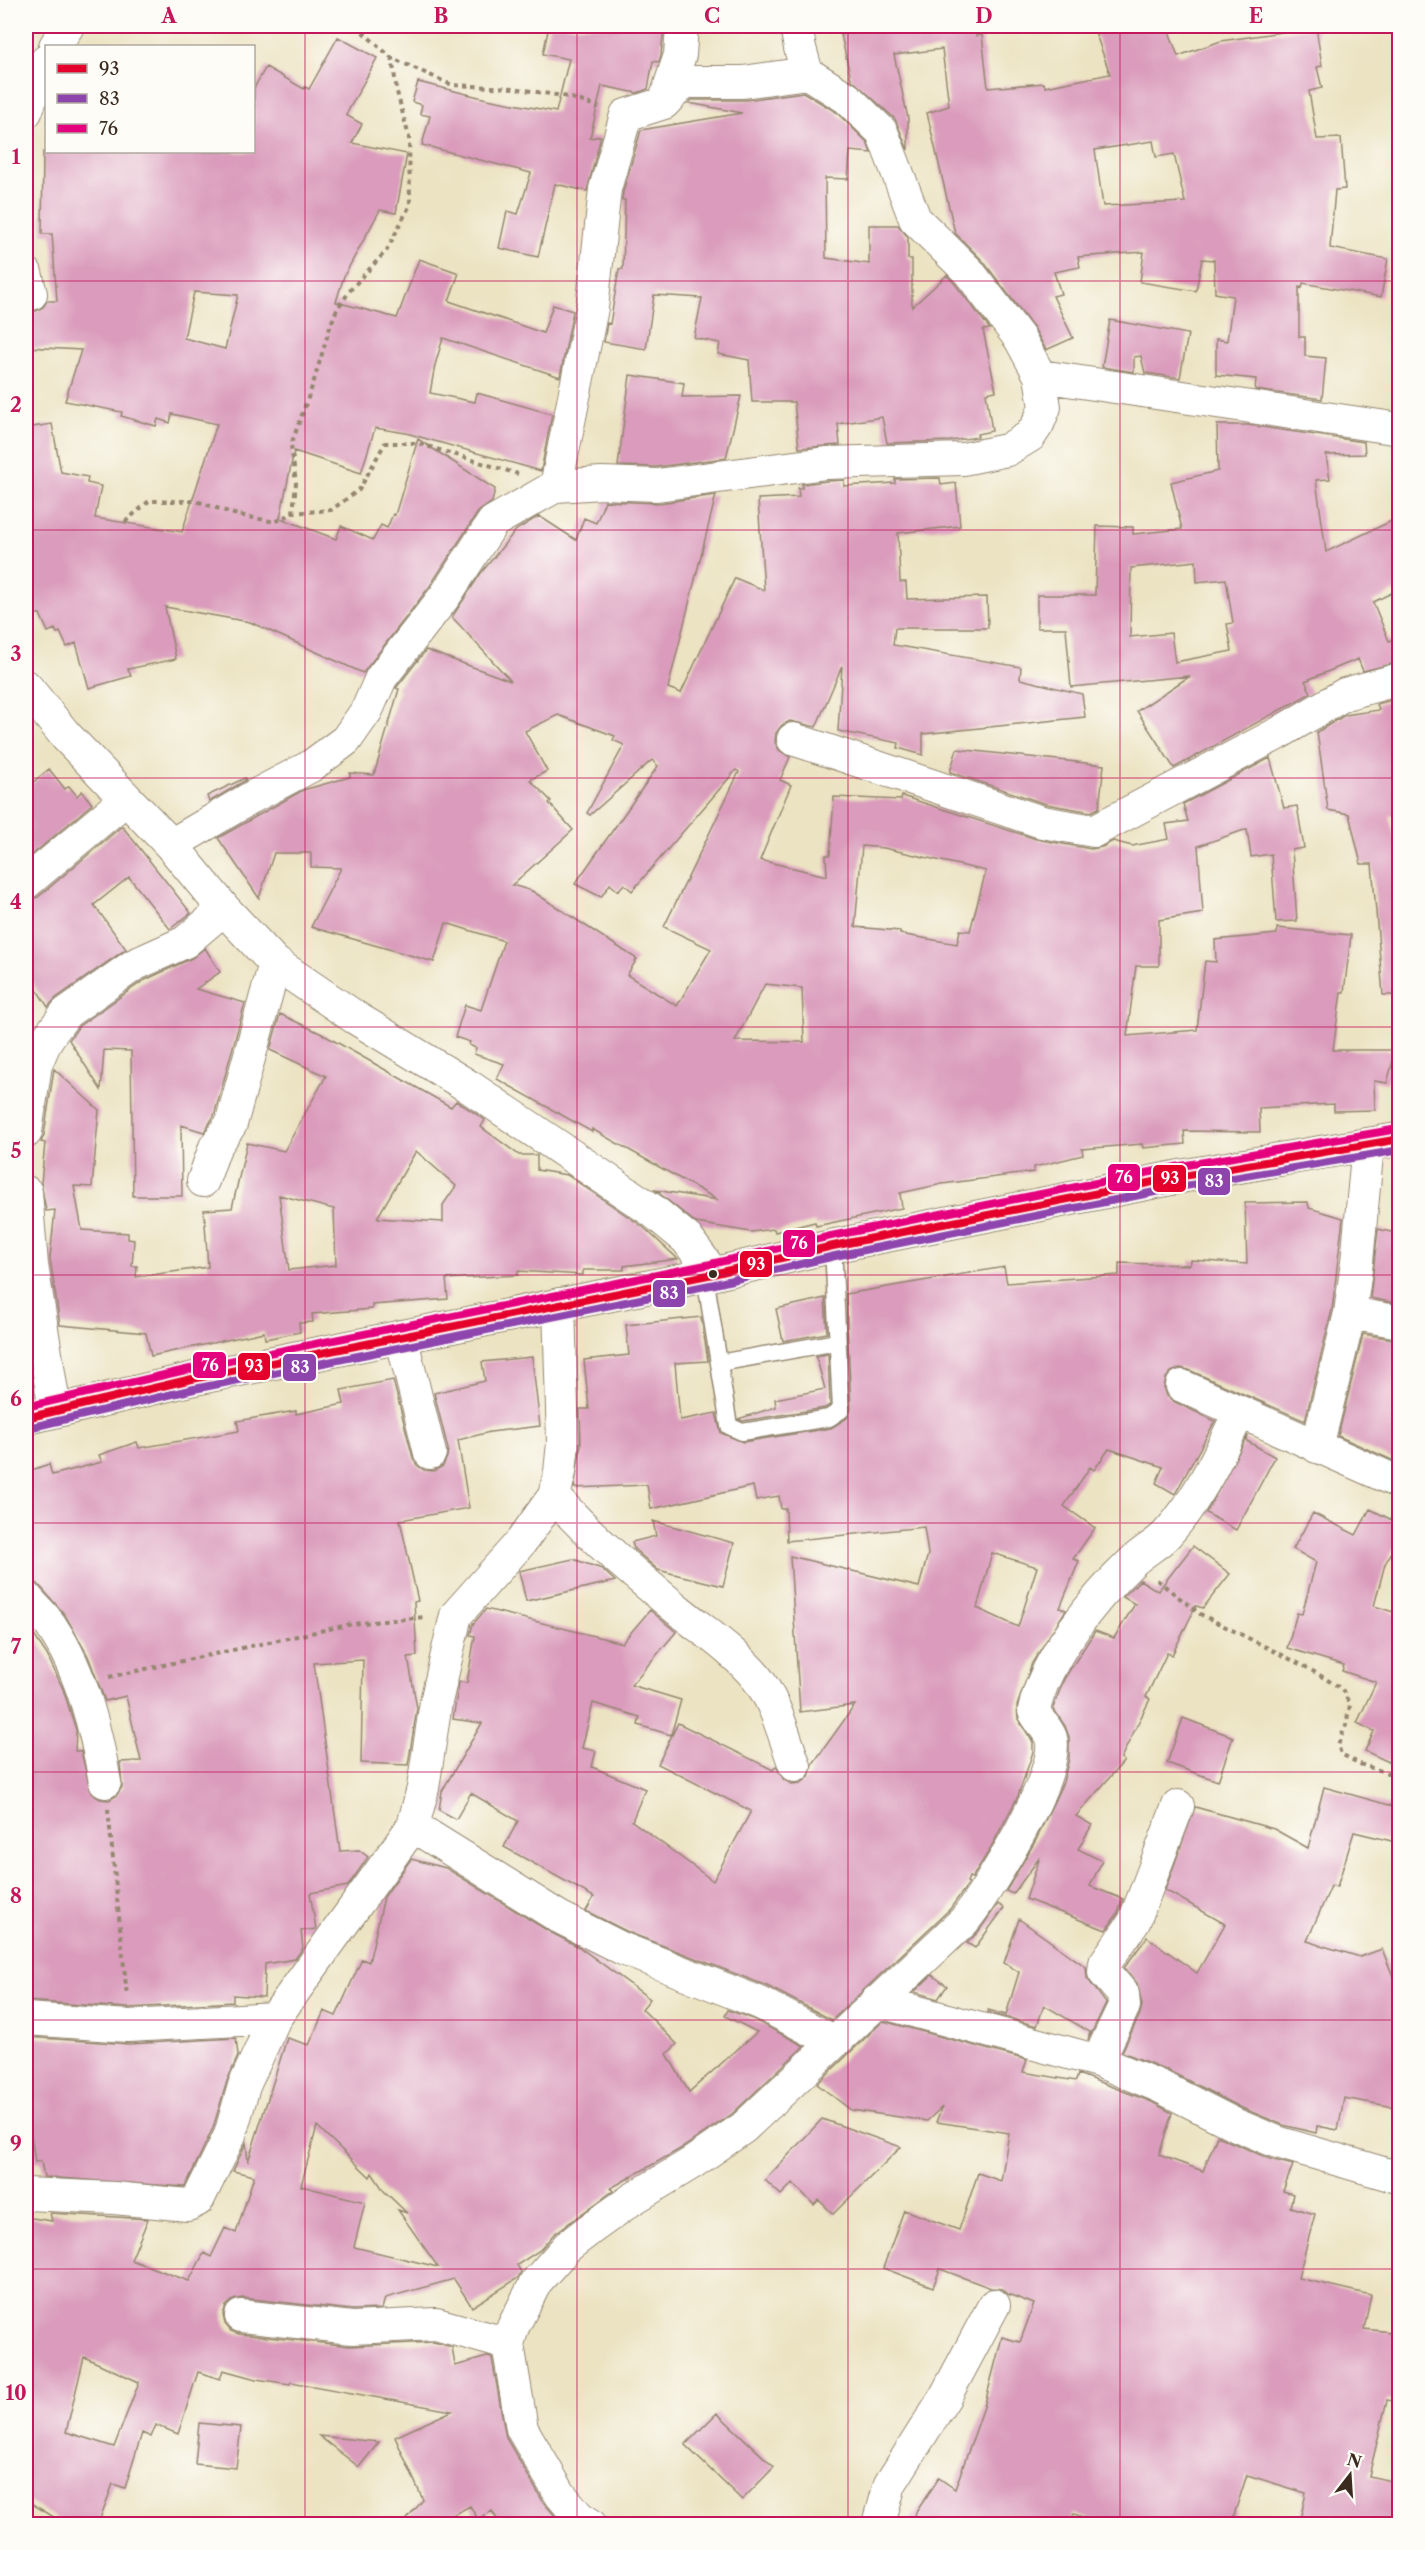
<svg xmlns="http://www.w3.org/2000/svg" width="1425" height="2550" viewBox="0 0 1425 2550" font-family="'Libre Caslon Text',serif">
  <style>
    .building { fill: #da9bbc; fill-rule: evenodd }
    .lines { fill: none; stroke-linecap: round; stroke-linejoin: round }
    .service-casing { stroke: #948670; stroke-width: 19 }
    .minor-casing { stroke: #948670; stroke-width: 34 }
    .secondary-casing { stroke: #948670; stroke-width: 35 }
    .primary-casing { stroke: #948670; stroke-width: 35 }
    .path { stroke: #948670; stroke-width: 4; stroke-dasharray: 4.5 4.5; stroke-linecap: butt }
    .service { stroke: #fff; stroke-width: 16 }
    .minor { stroke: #fff; stroke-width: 32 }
    .secondary { stroke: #fff; stroke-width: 33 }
    .primary { stroke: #fff; stroke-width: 33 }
    .bus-1-casing { stroke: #fdfcf7; stroke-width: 12 }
    .bus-2-casing { stroke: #fdfcf7; stroke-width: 12 }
    .bus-3-casing { stroke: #fdfcf7; stroke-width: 12 }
    .bus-1 { stroke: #e4002b; stroke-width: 8 }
    .bus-2 { stroke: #8e44ad; stroke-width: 8 }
    .bus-3 { stroke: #e5007d; stroke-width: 8 }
    .grid { fill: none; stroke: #c2185b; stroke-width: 1.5; stroke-opacity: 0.55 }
    .bus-dot { fill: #3b2a1e; stroke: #fdfcf7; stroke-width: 2 }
    .line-badge { stroke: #fdfcf7; stroke-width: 2 }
    .badge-label { font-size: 16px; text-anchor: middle; font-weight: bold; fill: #fff }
    .neatline { fill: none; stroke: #c2185b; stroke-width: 2 }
    .grid-label { font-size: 20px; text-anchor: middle; font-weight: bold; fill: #c2185b }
  </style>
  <rect width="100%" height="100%" fill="#fdfcf7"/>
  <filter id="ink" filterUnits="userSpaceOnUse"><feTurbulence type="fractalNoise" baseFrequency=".0167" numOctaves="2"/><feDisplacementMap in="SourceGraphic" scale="12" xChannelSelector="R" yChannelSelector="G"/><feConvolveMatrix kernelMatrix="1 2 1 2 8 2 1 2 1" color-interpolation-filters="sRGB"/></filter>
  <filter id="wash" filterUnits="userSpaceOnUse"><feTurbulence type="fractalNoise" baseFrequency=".008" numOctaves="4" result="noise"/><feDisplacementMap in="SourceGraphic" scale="24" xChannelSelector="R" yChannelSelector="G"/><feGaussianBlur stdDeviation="1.35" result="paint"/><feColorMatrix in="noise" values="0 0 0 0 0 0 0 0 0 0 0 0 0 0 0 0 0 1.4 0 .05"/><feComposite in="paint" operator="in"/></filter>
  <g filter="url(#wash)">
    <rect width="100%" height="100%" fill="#ece3c2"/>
    <g id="blocks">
      <!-- building -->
      <path class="building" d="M549,26h115l-3,29 -2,7 -6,-1 -5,28 -11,4 -35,-7 -12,52 11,-2 -14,55 -32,-7 -17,73 -39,-9 8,-37 11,3 13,-41 -109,-28 8,-29 -10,-2 2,-9 -10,-3 6,-20 69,17 69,13 13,-53 -26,-5z
        M839,26h136l1,10 6,-1 6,53 56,-5 1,4 65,-13 -17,-48h74l11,30 43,-15 95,-14 6,39 -5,1 5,21 -13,3 8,48 24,-1 4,51 -10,1 -5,58 58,11 -7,38 -78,-14 -1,5 -3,-1v50h6v19l21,2 -4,41 -67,-9 1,-11 -40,-4v-36l11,2 6,-45 -18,-3 -1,-33 -12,-1 -6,32 -56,-9 4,-30 -66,5 2,10 -26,5 7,22 -8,2 20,42 -27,12 -12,-22 -51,-67 -28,-28 -28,-120 22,-7 -7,-57 -48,6 14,63v32l-13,-31 -44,-40zM1153,141l3,16 18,-3 11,48 -82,4 -8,-56z
        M338,37l39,21 -31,57 16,9 -10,19 55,11 -11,59 -16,-3 -36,66 -8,26 61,16 22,-59 40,14 -10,28 94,32 10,-28 20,6 -13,66 -117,-39 -8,27 -5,28 45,9 2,-9 75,21 -11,57 -135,-38 -31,-5 -14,45 -67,-22 -14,67 56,21 5,-13 32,14 8,-15 6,3 6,-14 2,1 23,-76 77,50 -3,13 -14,10 -48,74 -67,87 -113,-51 -85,-15 11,52 -48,10 3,7 -42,12 -13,-45 -9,4 -7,-15 -3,1 -2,-4 -7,3 -8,-18h-14v-186l26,-4 9,48 27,5 -1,6 14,3 -6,32 87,14 35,-108 -45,-10 -2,9 -12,-4 -2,7 -35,-10 1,-4 -57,-11 16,-51 -55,-3v-36h10l7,-4 4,-6h10l-5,-67h-10l1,-82h211v-64l12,-21 38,22 1,-2 4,2zM194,292l44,3 -13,54 -41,-11z
        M803,92l33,20 31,30 4,11 -21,-2 -2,28 -23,-1 1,80 43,6v-39h29l10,12v22h4v48l35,-32 8,9 35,45 -7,1 13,61 -10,2 6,38 -15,3 1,3 -28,4 -63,2 -5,-26 -44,7 2,21 -41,3 -5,-46h-42l-3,-42 -31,-6 2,-11 -26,-5 8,-40 -48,-3 -8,54 -42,-7 3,-19 3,1 9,-55h4l2,-69h-3l1,-8 18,-62 101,-17 -53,-10 3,-3h53z
        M1110,320l78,14 -8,44 -35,-5 -4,-17 -7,1v15l-32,-5z
        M630,375l54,8 -2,14 59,-1 -15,62 -70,9 -38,-1z
        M1217,425h31l116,17 1,12 -39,1 4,24 -14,1 10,72 74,-35v72l-27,13 16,39 11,-4v25l-37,9 -5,-12 -53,22 6,12 -137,75 -37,-57 53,-35 -119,11 -5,-59h-29v-33h58l2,-69 36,1v7l49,-5 -11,-47 47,-11zM1196,561l1,21 29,-3 7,44 -6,1 5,27 -57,11 -4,-29 -41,4 1,-69z
        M940,478l1,7 15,-2 4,43 -62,7 2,49h6l1,17 80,-2 1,31h-93l-2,17 128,22 -1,12 62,15 3,23 -162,17v21l-25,-7 1,-5 -61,-12 4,-65 -26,61 -26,-6 -8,4 -6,8 -1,9 4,8 11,7 -10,23 11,5 -31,75 67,16 -1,-21h4l4,-58 67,3 1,-4 134,43 55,10 11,-2 11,-6 19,5 37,-7 -3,-15 22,-3 -5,-17 87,-46 14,50 13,-2 7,42 -12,2 5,71 -21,1 -5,-68 -20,3 -4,-28 -49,17 5,67 -44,7v46h-23l-9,70 70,-6 8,-69 11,1 -1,-22 62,-6v-6l74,7 -7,57h-3l-8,58h63l-9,33 -13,-2 1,29 -41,1v-7l-75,4 1,24 -76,-1 1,13 -42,4 -1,-4 -60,5 1,6 -49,12v5l-92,12 -42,9 2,15 -86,18 -1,-4 -40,10 -1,-3 -23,3 -55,-9 -41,-33 63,10 -126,-71v3l-95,-53 7,-15 -30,-10 2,-6 -7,-3 1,-3 -15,-5 10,-32 16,5 23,-69 -58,-18 -12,39 -123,-35 30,-59 -30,-1v-14h-37l-15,45 -41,-60 85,-48 47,-13v-4l24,2 25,-86 -3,-1 30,-38 85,31 -59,-64 29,-44 35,-43 23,-14 37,24 8,-22 12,5 9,-22 54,2 57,-8 -48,193 13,5 54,-115 29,12 -6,-91 41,-2 -1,-9h4v-4l25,-3 17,-1v6l51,-3v-4zM558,715l57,21 -2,4 11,5 -37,68 3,2 62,-55 6,6 -83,118 26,13 9,-13 8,7 6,-7 8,7 104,-121 3,2 -75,155 47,22 -34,57 -50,-31 10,-16 -105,-68 -20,-6 61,-55 -24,-27 2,-2 -21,-21 17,-9 -22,-40zM862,846l22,2 102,23 -16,60 -10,-1 -3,14 -57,-10v-3l-45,-4zM765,984l37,4 2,54 -69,-1z
        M1400,698v116l-11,2 11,43v136h-17l-11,-131h-11l-12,-50 -21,-4 -11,-78 28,-17 34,-5 -2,-6z
        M957,749l147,16 -5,43 -8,4 -45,-8 -96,-32z
        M49,769l16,20 4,-3 8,10 5,-5 10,13 -66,56v-72z
        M245,778l1,2 -37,22 -2,-6z
        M122,826l69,87 -21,16 -41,-52 -35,28 32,44 -70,49 -8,9 -22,-34v-73l12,-3z
        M205,948l15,24 -24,17 49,14 -31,113 -10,16 -23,-7 1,71h-49l-2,-145 -27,-1 -3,40 -32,-50 10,-14 64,-45 49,-23z
        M280,1014l42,20 129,73 5,-6 5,3 24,16 -4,7 38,28h18v15l30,5 75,51 36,33 -54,7v4h-41v5l-65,-4v4l-72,4 2,20 -76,6v4l-60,5 1,8 -14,1 1,9 -35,7 -1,-7 -113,24 -5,-23 -86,-8 -10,-67 5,-48 -9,1 -5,-28 4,-40 -4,-1 3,-7 10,-66 45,41 -7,77 -18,-1 8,44 46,3v6l6,1 -2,26h5l-1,11 72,-10 -4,-57 28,-2 15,-65 37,8 42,-75 -56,-26zM416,1151l40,35 -13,19v17l-66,-4zM279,1195l55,14 2,56 -47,5z
        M1308,1202l1,6 34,10 -11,92 -27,111 -116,-51 -9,-2 -9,4 -5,6 -2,9 3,9 8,6 40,19 -40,73 -19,-11 7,-16 -54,-18 -15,21 -4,-3 -26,39 31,22 -22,31 6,2 -19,47 6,2 -34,53 -15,43 1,13 15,23v10l-15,44 -29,55 -17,27 -3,-1 -2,5 2,1 -19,26 -118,111 -65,-34 -137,-53 -44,-22 8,-14 -90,-50 14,-26 -47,-28 -15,26 -17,-9 3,-19 40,-68 -29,-4 6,-37 8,1 8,-47 -5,-1 3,-11 13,-15 136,34 28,-33 26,22 -45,53 50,15 -10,35 -33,-10 2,-8 -47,-14 -11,45 14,3 -4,16 53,22 -13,32 81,60 38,-70 -93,-47 20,-41 95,47 3,-4 8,14 8,4 9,-1 8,-6 3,-12 43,-60 -55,7 -10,-156 129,31 9,-33 -4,-27 -137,14 -1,-32h-5l-2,-13 -23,4 -3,-14 -102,23 -4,-24 -73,3 7,-43 -1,-36h9l-5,-49 45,-5 -3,-30 75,-8 7,44 -33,2 5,57 36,-7 5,20 22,9 88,-14 16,-10 4,-8 -5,-116 158,-27 3,16 112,-8v-12l71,2 1,-5 56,4 -2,-61zM992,1553l45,14 -19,60 -41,-19z
        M1378,1229l22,5v70l-30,-6z
        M825,1298l2,35 -44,8 -7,-32z
        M1363,1334l37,6v106l-6,15 -56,-25z
        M26,1339l7,50 -7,1z
        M828,1354l2,51 -5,3 -82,13 -5,-2 38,-12 -1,-8 50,-10 -9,-33z
        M532,1357l8,69 -50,6 -32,8 11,68 -69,12 18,81 -4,1 3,54 -9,1 9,51 -9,57 -47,-2 2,-103 -49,3 26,188 19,-1 9,7 -20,29 -38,7 6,36 -15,2 2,17 -8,11 -30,5 -1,33 -31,-2v7l-105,6 -102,-7v-131h2l-2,-247 21,32 16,34 13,41 -1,21h6l10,42 9,6 9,1 7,-4 6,-9 -2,-25 21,-1 -15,-65 -21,5 -17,-45 -23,-41 -26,-30 -6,-5 -7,-1v-107l23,-8 3,11 50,-13 -3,-7 38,-13 2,6 100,-17 -2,-10 59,-10v3l48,-10 -3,-14 52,-10 20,78 4,7 7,5 10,1 9,-5 4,-9 1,-8 -14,-56 51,-12 -3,-19z
        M1248,1435l-1,6 28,16 -39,73 -30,-17z
        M1370,1509l30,15v14l-15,26 -11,42 26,8v136l-7,14 -28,-13 9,-20 -17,-8 19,-41 -34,-11 2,-6 -57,-17 10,-35 5,1 14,-52 -23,-13 20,-36 43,22z
        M653,1521l81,22 -11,43 -65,-16 -24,-21 -2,-7 24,-6z
        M1193,1546l37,28 -27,34 -7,-2 -24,49 -5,-2 -21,44 4,2 -29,59 3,3 -48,55 16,9 -14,24 24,12 -12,25 33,13 -5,14 -12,17 -80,-31 14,-42 -27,37 -7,-3 30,-51 27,-58 6,-23v-22l-4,-11 -12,-18 11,-29 31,-48 19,7 21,-34 -12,-7 17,-17 18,11z
        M573,1559l29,10 13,12 -89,20 -7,-30z
        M1183,1718l50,19 -15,44 -51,-18z
        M1324,1787l76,21v35l-46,-11 -17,55 -6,-1 -24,55 53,16 22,-8 18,45v114l-56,-10 -6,32 -21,-4 -1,7 -33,-8 -41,-17 -75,-38 -45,-18 18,-38 2,-9 -5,-22 -13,-15 23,-31 50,36 28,-49 -60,-34 30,-83 79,22 34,19z
        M411,1859l35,9 104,64 29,15 71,52 -8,10 35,35 -10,10 22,38 68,-60 -32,-16 3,-6 25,9 51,27 -72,68 -50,34 -71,40 2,3 -59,43 -14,16 -23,15 4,7 -3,6 -46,29 -18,-28 -69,19 -3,11 -29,1 -110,-12 -10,2 -7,6 -3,9 2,9 6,7 8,3 111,12 84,-4 18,5 3,19 32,-9 5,1 14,80 38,65 18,21h-62l-8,-13 -14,8 -8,-13 -27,14 -3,4h-37l20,-24 -28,-63 57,-26 -161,-29 -1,2 -34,-5 -33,-9 -3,9 -22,-7 -20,62 -22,-9 -5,12 -9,-4 -17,55 -12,-4 -15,40h-33l-39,-24v-283l26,4 -2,-8 98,6 -17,41 58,21 15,-28 7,4 14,-29 11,5 18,-57 -21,-5 13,-28 2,19 39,-124 22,7 15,-34 12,5 26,-57 7,3 15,-65zM317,2126l53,51 2,-4 12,18 23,22 -9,-3 40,57 -84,-20 11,-45 -64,-16zM84,2357l55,25 -25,65 -48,-15z
        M998,1904l6,4 -29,40 -8,-5 11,-11z
        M1019,1919l67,48 1,11 19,25 -18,37 2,-8 -46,-27 -7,21 -50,-14 1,-2 18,5 13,-43 -15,-9z
        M932,1975l15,11 -9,13 -24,-7z
        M883,2021l144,39 -4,12 53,9 2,-7 74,28 20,11 -13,42 44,16 14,-35 53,23 23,6 -10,26 10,3 -3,13 25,7 -17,64 73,17 -7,34 36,4v69l-13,-2 -18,76 31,7v41h-101l7,-31 -59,-18 -16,49h-129l-28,-10 -5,10h-161l31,-46 16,11 29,-82 18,-70 18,5 14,-38 -26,-10 -6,-5 -11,-1 -51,-19 -7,18 -50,-19 21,-58 55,20 19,-57 23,8 8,-48 -73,-11 6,-15 -15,14 -76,-11 -34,-26z
        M26,2037l103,7 107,-6 2,18 -11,25 -14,47 -28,59 -141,-10 -3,-16 -6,1 -7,-46h-2z
        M822,2119l79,28 -68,67 -14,-14 -5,5 -21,-22 -12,12 -16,-15z
        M717,2413l57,54 -32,33 -57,-55z
        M199,2423l42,4 -5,41 -41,-4z
        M319,2436l60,6 -20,25z"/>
    </g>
  </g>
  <g filter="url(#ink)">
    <use href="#blocks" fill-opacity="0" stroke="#948670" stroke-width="1.5"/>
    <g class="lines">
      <defs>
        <path id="service" d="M705,1276l24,150 13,6 87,-14 12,-8 -8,-164
          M719,1363l118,-21"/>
        <path id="minor" d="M55,46l13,-20
          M664,103l20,-21h59l64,-9
          M26,112l20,-51
          M26,273l5,21
          M1040,376l360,53
          M556,486l46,-3 55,2 169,-22 137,-4 44,-9 23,-14 8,-12 7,-17 -5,-31 -20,-37 -51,-67 -54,-53 -33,-87 -35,-34 -40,-25 -7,-25 -4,-22
          M793,739l249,83 52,9 185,-98 66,-39 55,-15
          M171,845l83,-49 57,-30 35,-26 21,-30 14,-32 64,-82 48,-74 63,-36 36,-178 13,-119 21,-74 38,-12 16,-48 2,-29
          M26,883l100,-84
          M26,1132l10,-68 11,-25 19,-26 68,-48 51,-23 39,-33
          M203,1181l12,-34 16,-23 44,-161
          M26,1192l6,73 23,146
          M1350,1313l50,9
          M401,1336l29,117
          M1182,1386l218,97
          M1317,1447l33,-134 7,-51 11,-118
          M554,1496c39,44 84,81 129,118 25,20 53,39 73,63 20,24 28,60 39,89
          M26,1597c8,10 20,20 27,32 29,44 43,101 52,153
          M413,1826l146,91 64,32 137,54 75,39
          M877,2001l221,60 61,25 75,38 43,18 123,36
          M26,2019l102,7 147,-8
          M1098,2061l26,-55 -1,-12 -19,-22 1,-9 29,-41 44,-116
          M26,2194l88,4 74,7 10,-5 32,-65 14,-49 31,-68 138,-192 10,-38 13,-86 20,-87 65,-73 33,-46 6,-24 3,-29 -4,-139
          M241,2316l111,12 84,-4 72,20
          M590,2524l-11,-7 -19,-23 -38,-65 -14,-85 5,-17 23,-45 31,-35 22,-17 42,-30 61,-37 51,-35 221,-207c22,-27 98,-149 87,-183 -3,-9 -13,-18 -17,-27 10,-51 60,-113 97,-148 11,-11 26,-18 36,-29 31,-34 53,-80 72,-122
          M879,2524l11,-40 55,-87 49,-92"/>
        <path id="secondary" d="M26,687l40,49 105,109 53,64 51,54 81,55 115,70 182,123 34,28 26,35"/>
        <path id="primary" d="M26,1418l166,-39 521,-105 120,-28 350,-70 217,-37"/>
      </defs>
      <!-- service casing -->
      <use href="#service" class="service-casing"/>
      <!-- minor casing -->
      <use href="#minor" class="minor-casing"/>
      <!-- secondary casing -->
      <use href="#secondary" class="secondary-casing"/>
      <!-- primary casing -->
      <use href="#primary" class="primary-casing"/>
      <!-- path -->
      <path class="path" d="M356,26l36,32 60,27 61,3 55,9 31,10
        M293,513l3,-30 -5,-38 22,-61 17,-57 7,-18 15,-21 35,-38 23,-45 -1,-68 -12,-45 -5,-34
        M125,522l24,-21h47l38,13 41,8 18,-9 38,-3 28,-20 26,-47h32l101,31
        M1157,1580l43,34 108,54 34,21 8,16 -4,20 -8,20 3,9 19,10 40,13
        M109,1677l243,-53 74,-7
        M108,1809l19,187"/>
      <!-- service -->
      <use href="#service" class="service"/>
      <!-- minor -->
      <use href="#minor" class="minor"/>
      <!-- secondary -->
      <use href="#secondary" class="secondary"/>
      <!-- primary -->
      <use href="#primary" class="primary"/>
      <defs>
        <path id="bus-1" d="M26,1418l166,-39 521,-105 120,-28 350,-70 217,-37"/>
        <path id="bus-2" d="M28,1428l166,-39 521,-105 120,-28 350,-70 215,-36"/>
        <path id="bus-3" d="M26,1407l164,-38 521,-105 120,-28 350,-70 217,-37"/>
      </defs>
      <!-- bus-1 casing -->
      <use href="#bus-1" class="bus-1-casing"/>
      <!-- bus-2 casing -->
      <use href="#bus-2" class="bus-2-casing"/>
      <!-- bus-3 casing -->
      <use href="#bus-3" class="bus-3-casing"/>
      <!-- bus-1 -->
      <use href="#bus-1" class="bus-1"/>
      <!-- bus-2 -->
      <use href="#bus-2" class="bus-2"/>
      <!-- bus-3 -->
      <use href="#bus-3" class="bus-3"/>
    </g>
  </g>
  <!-- grid -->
  <path class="grid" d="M305,26v2498M577,26v2498M848,26v2498M1120,26v2498M26,281h1374M26,530h1374M26,778h1374M26,1027h1374M26,1275h1374M26,1523h1374M26,1772h1374M26,2020h1374M26,2269h1374"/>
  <!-- markers -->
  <circle class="bus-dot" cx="713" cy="1274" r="5"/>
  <g class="line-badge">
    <rect x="1107" y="1163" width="34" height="29" rx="6" fill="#e5007d"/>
    <rect x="1152" y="1164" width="35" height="29" rx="6" fill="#e4002b"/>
    <rect x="1197" y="1167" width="34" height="29" rx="6" fill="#8e44ad"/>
    <rect x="782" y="1229" width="34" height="29" rx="6" fill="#e5007d"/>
    <rect x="739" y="1250" width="34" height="28" rx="6" fill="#e4002b"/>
    <rect x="652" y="1279" width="34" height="29" rx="6" fill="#8e44ad"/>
    <rect x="192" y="1351" width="35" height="28" rx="6" fill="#e5007d"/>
    <rect x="237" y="1352" width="34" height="29" rx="6" fill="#e4002b"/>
    <rect x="282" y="1353" width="35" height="29" rx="6" fill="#8e44ad"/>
  </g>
  <g class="badge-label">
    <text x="1124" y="1183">76</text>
    <text x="1170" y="1184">93</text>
    <text x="1214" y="1187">83</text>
    <text x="799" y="1249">76</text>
    <text x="756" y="1270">93</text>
    <text x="669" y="1299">83</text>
    <text x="210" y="1371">76</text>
    <text x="254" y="1372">93</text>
    <text x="300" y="1373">83</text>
  </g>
  <!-- margin -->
  <rect width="1425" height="2550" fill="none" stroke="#fdfcf7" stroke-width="66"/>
  <!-- legend -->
  <rect x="45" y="45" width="210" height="108" fill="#fdfcf7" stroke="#afa8a0" stroke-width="1.5"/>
  <rect x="57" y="64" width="30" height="9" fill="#e4002b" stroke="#afa8a0" stroke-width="1.5"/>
  <text x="99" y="75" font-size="18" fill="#3b2a1e">93</text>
  <rect x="57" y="94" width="30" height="9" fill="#8e44ad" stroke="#afa8a0" stroke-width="1.5"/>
  <text x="99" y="105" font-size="18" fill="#3b2a1e">83</text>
  <rect x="57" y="124" width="30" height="9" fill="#e5007d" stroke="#afa8a0" stroke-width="1.5"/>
  <text x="99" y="135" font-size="18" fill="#3b2a1e">76</text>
  <!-- north arrow -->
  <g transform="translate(1350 2475) rotate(17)" stroke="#fdfcf7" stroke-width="4.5" paint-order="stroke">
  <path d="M0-4.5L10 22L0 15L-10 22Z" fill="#3b2a1e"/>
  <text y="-9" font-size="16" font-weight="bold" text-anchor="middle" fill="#3b2a1e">N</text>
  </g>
  <rect x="33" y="33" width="1359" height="2484" class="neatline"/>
  <g class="grid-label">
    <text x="169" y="23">A</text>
    <text x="441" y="23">B</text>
    <text x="712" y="23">C</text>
    <text x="984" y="23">D</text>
    <text x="1256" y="23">E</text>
    <text x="16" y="164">1</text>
    <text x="16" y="412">2</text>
    <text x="16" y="661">3</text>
    <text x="16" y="909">4</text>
    <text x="16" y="1158">5</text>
    <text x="16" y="1406">6</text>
    <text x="16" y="1654">7</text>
    <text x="16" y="1903">8</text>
    <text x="16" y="2151">9</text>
    <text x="16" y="2400">10</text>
  </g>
</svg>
